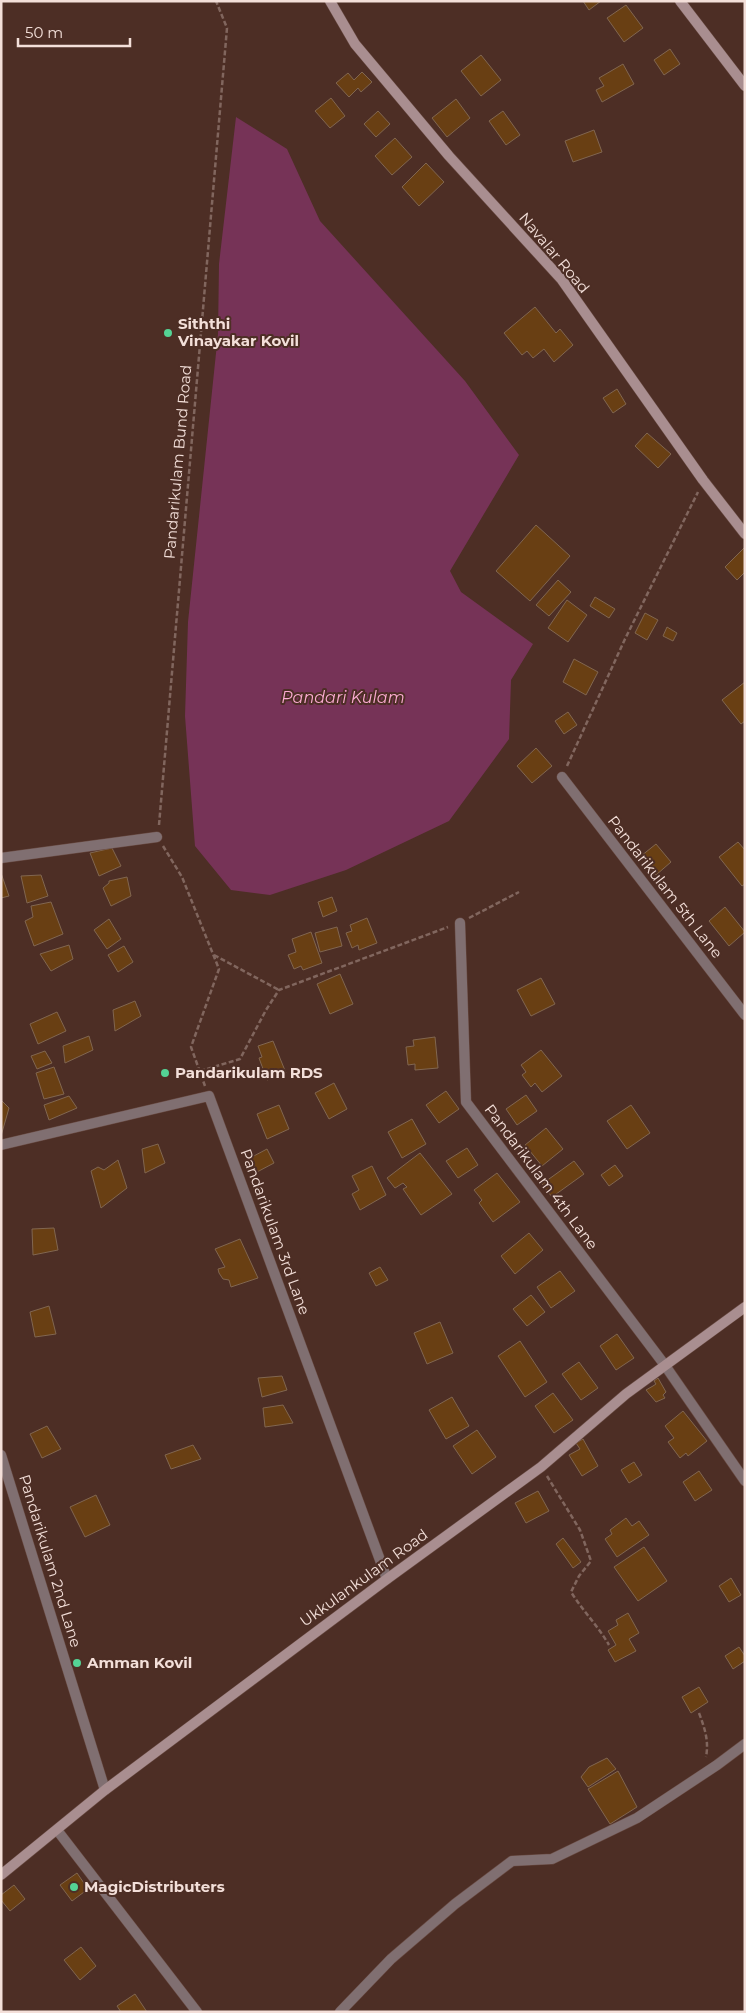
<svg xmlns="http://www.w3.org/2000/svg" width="746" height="2013" viewBox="0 0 746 2013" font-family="Montserrat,sans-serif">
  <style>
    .water { fill: #763357 }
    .building { fill: #693f13; stroke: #816650 }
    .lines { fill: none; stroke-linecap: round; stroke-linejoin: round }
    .street-casing { stroke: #684a42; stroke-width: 11 }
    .secondary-casing { stroke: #684a42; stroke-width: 11 }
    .path { stroke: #81665e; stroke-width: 2.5; stroke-dasharray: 5 2.5; stroke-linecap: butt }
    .street { stroke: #806f71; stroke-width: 10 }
    .secondary { stroke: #a98e90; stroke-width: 10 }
    .poi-dot { fill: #54d395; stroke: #4d2e25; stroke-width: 2 }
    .labels { text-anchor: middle; stroke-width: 4; stroke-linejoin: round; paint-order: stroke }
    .street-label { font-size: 15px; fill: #f3dfd9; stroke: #4d2e25 }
    .poi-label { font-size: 15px; font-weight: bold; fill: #f3dfd9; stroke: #4d2e25; text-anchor: start }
    .water-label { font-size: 16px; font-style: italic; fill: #fdacd3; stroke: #4d2e25 }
  </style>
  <rect width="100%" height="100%" fill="#4d2e25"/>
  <!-- water -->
  <path class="water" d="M236,117l51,32 33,72 145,160 54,74 -69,116 11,21 72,52 -22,36 -2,59 -60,82 -103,49 -76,25 -39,-5 -36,-44 -10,-130 3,-94 30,-288 1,-70z"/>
  <!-- building -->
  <path class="building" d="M583,1h18l-12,9z
    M626,5l17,23 -19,14 -17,-24z
    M670,49l10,15 -16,11 -10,-15z
    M481,55l20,25 -20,16 -20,-25z
    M623,64l11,20 -32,18 -6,-12 8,-4 -5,-8z
    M362,72l10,10 -11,10 -3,-4 -9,9 -13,-14 12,-10 6,7z
    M331,98l14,18 -15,12 -15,-17z
    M456,99l14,19 -23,19 -15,-19z
    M378,111l12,13 -14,13 -12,-13z
    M503,111l17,24 -14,10 -17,-24z
    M594,130l8,22 -29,10 -8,-21z
    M395,138l17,19 -20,18 -17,-19z
    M426,163l18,19 -25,24 -17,-19z
    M535,307l21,26 4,-4 13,16 -19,17 -10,-13 -11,9 -6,-7 -5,4 -18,-22z
    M617,389l9,15 -13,9 -10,-15z
    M647,433l24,21 -13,14 -23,-22z
    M536,525l34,31 -40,45 -34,-30z
    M745,547v25l-8,8 -12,-13z
    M558,580l13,12 -22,24 -13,-11z
    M595,597l20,12 -6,9 -19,-12z
    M567,600l20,15 -19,27 -20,-14z
    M645,613l13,7 -11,20 -12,-7z
    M667,627l10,6 -4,8 -10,-5z
    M574,659l24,13 -12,23 -23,-13z
    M745,682v39l-4,3 -19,-24z
    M568,712l9,13 -13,9 -9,-13z
    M536,748l16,18 -20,17 -15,-17z
    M738,842l7,8v34l-3,2 -23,-29z
    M656,844l15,18 -15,13 -15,-19z
    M112,848l9,18 -22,10 -9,-23z
    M1,873l8,23 -8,2z
    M41,875l7,21 -21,7 -6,-27z
    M127,877l4,19 -20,10 -8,-18 6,-5v-2z
    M332,897l5,14 -14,6 -5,-15z
    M51,902l12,32 -29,12 -9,-25 8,-4 -2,-11z
    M725,907l20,25 -16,14 -20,-25z
    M367,918l10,25 -18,7 -1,-5 -6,3 -6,-15 6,-2 -2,-6z
    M109,919l12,20 -14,10 -13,-19z
    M337,927l5,19 -22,6 -5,-19z
    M311,932l11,31 -19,7 -2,-4 -7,3 -6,-14 8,-3 -4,-13z
    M69,945l4,14 -22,12 -11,-17z
    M124,946l9,16 -15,10 -10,-17z
    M340,974l13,30 -23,10 -13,-30z
    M541,978l14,26 -24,12 -14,-26z
    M135,1001l6,15 -26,15 -2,-21z
    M57,1012l9,19 -28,13 -8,-20z
    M89,1036l4,14 -28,13 -2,-17z
    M435,1037l3,31 -23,2v-6l-7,1 -2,-18 8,-1 -1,-6z
    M273,1041l13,32 -19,7 -8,-22 3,-1 -4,-11z
    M541,1050l21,26 -20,16 -7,-9 -4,4 -9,-12 4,-3 -5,-7z
    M45,1051l7,12 -15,6 -6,-13z
    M54,1067l10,27 -20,5 -8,-26z
    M334,1083l13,26 -18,10 -14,-26z
    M446,1091l13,18 -20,14 -13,-18z
    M526,1095l11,16 -20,14 -11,-16z
    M69,1096l8,12 -28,12 -5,-15z
    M1,1100l8,8 -8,28z
    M279,1105l10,24 -22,10 -10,-25z
    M631,1105l19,28 -23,16 -20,-28z
    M412,1119l14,25 -24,14 -14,-26z
    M546,1128l17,21 -21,17 -17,-21z
    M158,1144l7,19 -20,10 -3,-24z
    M467,1148l11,17 -20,13 -12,-17z
    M267,1149l7,14 -17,9 -7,-14z
    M420,1153l32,41 -31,21 -18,-26 4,-2 -4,-4 -8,5 -8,-10z
    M118,1160l9,28 -26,20 -10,-37 7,-4 6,3z
    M574,1161l10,13 -32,23 -10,-13z
    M615,1165l8,11 -14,10 -8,-11z
    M372,1166l14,29 -26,15 -8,-16 7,-4 -7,-14z
    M497,1173l23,29 -27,20 -14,-19 3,-3 -8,-10z
    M54,1228l4,22 -25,5 -1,-26z
    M529,1233l14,17 -28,24 -14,-18z
    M240,1239l18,39 -27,9 -2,-7 -6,-1 -4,-6 -1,-4 7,-2 -10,-18z
    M380,1267l8,13 -12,6 -7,-13z
    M560,1271l15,20 -24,17 -14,-21z
    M531,1295l14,17 -18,14 -14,-17z
    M49,1306l7,28 -21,3 -5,-25z
    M440,1322l13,31 -26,11 -13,-31z
    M617,1334l17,24 -18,12 -16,-24z
    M520,1341l27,41 -22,15 -27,-41z
    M579,1362l19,26 -17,12 -19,-26z
    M282,1376l5,14 -25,7 -4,-19z
    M658,1378l8,14 -3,3 2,3 -9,4 -10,-12 7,-4 3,-2 -2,-3z
    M553,1393l20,27 -19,13 -19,-27z
    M452,1397l17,29 -23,13 -17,-29z
    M283,1405l10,18 -28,4 -2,-19z
    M683,1411l24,30 -19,15 -2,-3 -6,5 -12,-16 6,-4 -9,-12z
    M47,1426l14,23 -19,9 -12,-24z
    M477,1430l19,27 -24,17 -19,-28z
    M583,1439l15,27 -16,10 -13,-21 11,-6 -4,-6z
    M193,1445l8,14 -30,10 -6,-14z
    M634,1462l8,13 -13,8 -8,-13z
    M699,1471l13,19 -17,11 -12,-19z
    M538,1491l11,20 -23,12 -11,-20z
    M96,1495l14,30 -25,12 -15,-30z
    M626,1518l6,8 7,-5 10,14 -32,22 -12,-18 7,-5 -2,-4z
    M563,1538l18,24 -8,6 -17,-24z
    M644,1547l23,34 -29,20 -24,-34z
    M731,1578l10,17 -12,7 -10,-16z
    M628,1613l11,20 -10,6 7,12 -21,11 -7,-12 8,-5 -8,-14 10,-6 -2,-5z
    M739,1647l6,9v5l-12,8 -8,-13z
    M699,1687l9,15 -17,11 -9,-16z
    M607,1758l9,11 -28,18 -7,-10 8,-10z
    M618,1771l19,36 -27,17 -22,-35z
    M77,1873l11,16 -16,12 -12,-16z
    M14,1885l11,14 -15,12 -9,-11v-5z
    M81,1947l15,19 -16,14 -16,-20z
    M135,1994l12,18h-26l-4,-6z"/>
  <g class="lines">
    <defs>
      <path id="street" d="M562,777l183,238
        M1,858l156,-21
        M460,923l6,179 198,262 81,117
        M1,1145l208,-49 178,483
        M1,1455l104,335
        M57,1830l140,182
        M340,2012l51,-53 64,-55 57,-43 40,-2 85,-41 80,-53 28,-21"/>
      <path id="secondary" d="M330,1l25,43 94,112 113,124 141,200 42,54
        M680,1l65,85
        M1,1875l104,-85 282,-211 154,-112 85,-73 119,-87"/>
    </defs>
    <!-- street casing -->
    <use href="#street" class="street-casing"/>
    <!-- secondary casing -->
    <use href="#secondary" class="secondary-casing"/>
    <!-- path -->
    <path class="path" d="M567,766l58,-127 73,-147
      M159,825l68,-797 -11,-27
      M163,846l19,31 37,92 -28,78 14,39
      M469,918l50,-26
      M214,955l65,35
      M200,1071l40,-12 26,-49 13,-20 169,-63
      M547,1476l33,54 11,31 -12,15 -8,16c12,19 27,34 38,53
      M699,1713c6,16 10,28 7,44"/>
    <!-- street -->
    <use href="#street" class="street"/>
    <!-- secondary -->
    <use href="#secondary" class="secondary"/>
  </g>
  <!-- markers -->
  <g class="poi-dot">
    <circle cx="168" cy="333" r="5"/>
    <circle cx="165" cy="1073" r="5"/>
    <circle cx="77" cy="1663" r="5"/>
    <circle cx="74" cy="1887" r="5"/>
  </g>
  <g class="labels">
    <!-- street labels -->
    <g class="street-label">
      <text transform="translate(554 253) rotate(50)" y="5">Navalar Road</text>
      <text transform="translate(178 462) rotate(-85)" y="5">Pandarikulam Bund Road</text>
      <text transform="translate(665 887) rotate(52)" y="5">Pandarikulam 5th Lane</text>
      <text transform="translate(541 1177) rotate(53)" y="5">Pandarikulam 4th Lane</text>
      <text transform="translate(275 1232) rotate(70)" y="5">Pandarikulam 3rd Lane</text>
      <text transform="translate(50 1561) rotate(73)" y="5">Pandarikulam 2nd Lane</text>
      <text transform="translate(364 1578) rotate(-36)" y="5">Ukkulankulam Road</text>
    </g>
    <!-- poi labels -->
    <g class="poi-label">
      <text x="178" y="329">Siththi<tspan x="178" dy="17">Vinayakar Kovil</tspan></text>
      <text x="175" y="1078">Pandarikulam RDS</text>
      <text x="87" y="1668">Amman Kovil</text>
      <text x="84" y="1892">MagicDistributers</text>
    </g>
    <!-- water labels -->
    <g class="water-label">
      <text x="343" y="703">Pandari Kulam</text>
    </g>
  </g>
  <!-- border -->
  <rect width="746" height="2013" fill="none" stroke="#f3dfd9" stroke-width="5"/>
  <!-- scale -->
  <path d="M18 38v8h112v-8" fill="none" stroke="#f3dfd9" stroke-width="2.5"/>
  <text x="25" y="38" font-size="15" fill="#f3dfd9" stroke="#4d2e25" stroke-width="4" paint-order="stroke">50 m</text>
</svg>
